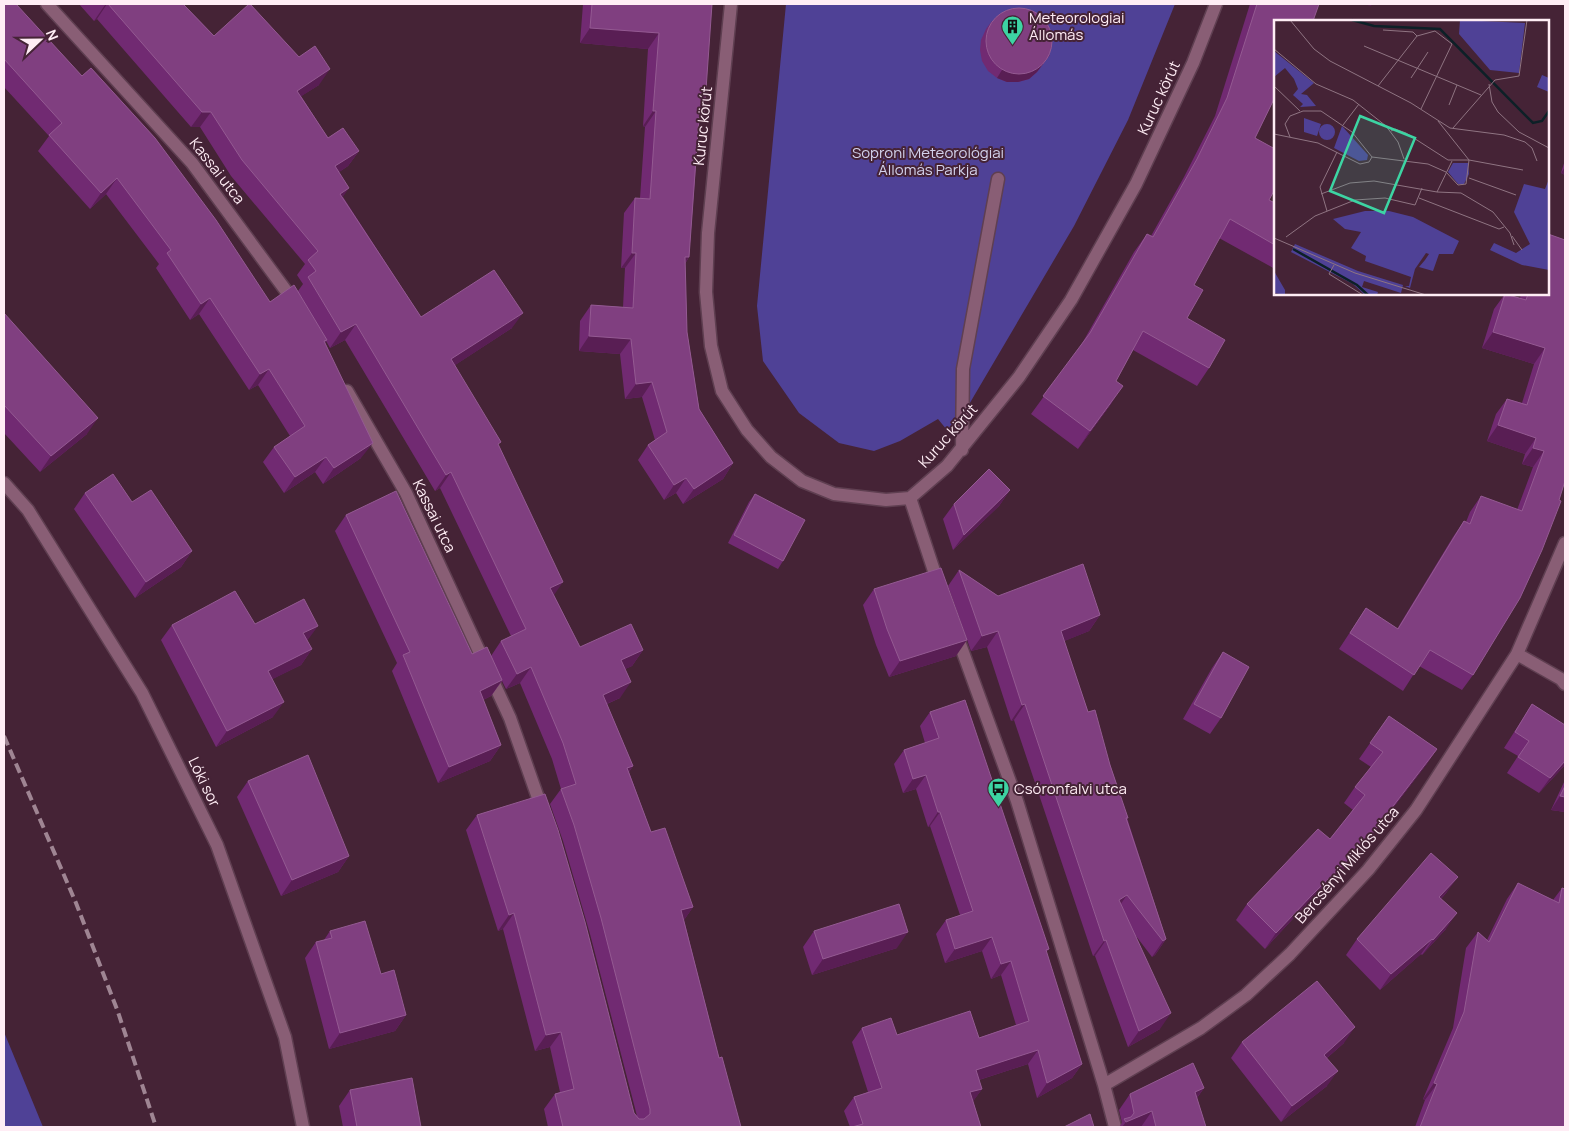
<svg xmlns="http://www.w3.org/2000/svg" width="1569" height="1131" viewBox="0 0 1569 1131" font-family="Manrope,sans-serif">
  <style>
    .green { fill: #4f4196 }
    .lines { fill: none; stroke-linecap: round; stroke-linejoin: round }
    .minor-casing { stroke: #5f3f51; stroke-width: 15 }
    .minor { stroke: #895e75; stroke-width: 12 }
    .rail { stroke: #9f8593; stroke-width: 4; stroke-dasharray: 10 5; stroke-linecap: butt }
    .wall { fill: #712a72 }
    .shaded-wall { fill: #591e54 }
    .building { fill: #803f80; stroke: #945a92 }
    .labels { text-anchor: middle; stroke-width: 4; stroke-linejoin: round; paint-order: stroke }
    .poi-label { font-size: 15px; fill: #ffedf5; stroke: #452336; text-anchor: start }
    .street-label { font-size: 15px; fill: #ffedf5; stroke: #452336 }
    .park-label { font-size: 15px; fill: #d3d2ec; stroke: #452336 }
    .inset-river { fill: none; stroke: #0d2027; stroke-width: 2.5 }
    .inset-road { fill: none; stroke: #8f7482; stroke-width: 1 }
    .view { fill: #3dd4a3; fill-opacity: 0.15; stroke: #3dd4a3; stroke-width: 2.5 }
    .inset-edge { fill: none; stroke: #ffedf5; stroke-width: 2.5 }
  </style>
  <rect width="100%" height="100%" fill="#452336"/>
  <!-- green -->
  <path class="green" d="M786,4h389l-47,116 -54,106 -123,209 -13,-16 -38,22 -26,10 -35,-8 -40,-30 -36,-52 -6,-55z
    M4,1032l39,95h-39z"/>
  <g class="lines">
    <defs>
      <path id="minor" d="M47,4l145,159 103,140
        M731,4l-23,229 -2,59 5,54 11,45 25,39 24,27 31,24 32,13 52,6 24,-2 37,-32 72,-89 52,-77 65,-116 57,-121 23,-59
        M347,391l59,102 104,225 33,94
        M962,450l1,-81 35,-190
        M4,483l24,27 114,183 75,152 68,192 18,90
        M910,498l29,88
        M956,633l61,168 87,284 11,42
        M1517,654l44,25 4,5
        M1104,1085l97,-57 45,-33 44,-41 78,-84 48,-60 101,-156 48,-111"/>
    </defs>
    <!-- minor casing -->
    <use href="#minor" class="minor-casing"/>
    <!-- minor -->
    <use href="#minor" class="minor"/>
    <!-- rail -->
    <path class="rail" d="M4,736l72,167 42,109 38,115"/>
  </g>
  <!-- wall -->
  <path class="wall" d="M4,4l266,298 28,-11 5,-7 -6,-9 8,-11 -74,-88 -31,-49h-9l-94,-108 -3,2 -15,-17h104l31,32 105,49 -18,11 27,42 31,13 -11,15 -9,6 4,25 78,120 91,11 -57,37 43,80 56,150 26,52 63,3 -11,16 -7,3 -5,29 -13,6 26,62 -4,6 22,60 42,75 -9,13 35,138 22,69h-193l-4,-18 11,-15 5,-2 -10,-45 -15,4 -32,-122 -5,2 -32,-101 11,-15 157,298 3,3 -47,-182 -27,-93 -13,-37 11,-15 -9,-30 -32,-76 -14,6 -4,-8 -11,15 -8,4 18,45 -11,16 -52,22 -46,-112 5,-8 -62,-132 11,-16 126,139 19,2 10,-15 10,-5 -71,-148 -5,3 -90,-151 -15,8 -4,-7 -1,2 36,115 -38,26 -8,-12 -31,21 -21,-31 11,-15 16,-11 -32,-51 -9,5 -50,-76 -9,6 -34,-52 3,-4 -53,-70 -16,15 -52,-58 11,-15 -45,-49z
    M583,4h129l-13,121 -10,132 -4,7 2,68 12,77 34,54 -10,16 -40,25 -7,-11 -12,7 -26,-40 10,-15 7,-5 -13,-43 -17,2 -5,-45 -41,-3 1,-30 11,-16 32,2 2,-39h-4l3,-55 11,-15h5l5,-71 -2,-1 5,-77 -68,-6z
    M1250,4h69l-46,96 -18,38 14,62 6,3v66l-56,-31 -25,47 -7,33 22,50 -12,18 -64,-36 -17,31 -5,23 -33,45 -47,-35 49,-67 54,-95 13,-18 4,2 33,-59 31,-61z
    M992,21l58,34 -13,17 -8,7 -11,3h-11l-10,-4 -9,-7 -6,-10 -2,-11 1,-10 5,-11z
    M1565,160v15l-4,-2z
    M1505,294l15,4 1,-4h27l17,187 -92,194 -11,15 -43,-24 -16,25 -64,-42 27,-41 31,21 56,-92 11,-16 2,1 4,-10 11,-16 36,14 16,-43 -11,-3 3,-10 -38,-13 9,-27 11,-15 15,4 12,-39 -52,-16 12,-39z
    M4,313l83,121 -47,38 -36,-39z
    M1010,490l-11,16 -46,44 -10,-31 11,-15z
    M85,493l107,58 -11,16 -46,31 -61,-89z
    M755,494l28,67 -5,8 -50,-26 21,-41z
    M959,570l39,26 102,19 -11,16 -25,10 24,71 22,53 56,174 -11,16 -3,2 -16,-21 24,93 -32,18 -33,-91h-2l-79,-236 -3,1 -24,-74 -16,4 -23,-65z
    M874,589l82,67 -67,21 -13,-32 -13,-40z
    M255,624l52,17 5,8 -11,16 -29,14 1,38 -57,30 -55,-107 11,-15z
    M1223,652l-2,66 -11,16 -27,-15 29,-51z
    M1532,704l33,21v40l-26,28 -32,-20 11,-17 -14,-8z
    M930,712l119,237 -3,3 36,112 -10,14 -35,20 -9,-34 -49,16 3,9 -9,12 8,26h-131l-6,-16 10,-14 14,-5 -16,-50 10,-14 35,7 82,3 37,-13 -15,-50 -10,4 -9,-28 -37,12 -9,-29 10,-14 14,-5 -30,-89 -2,1 -12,-38 -13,4 -9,-29 10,-14 21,-7 -5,-17z
    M1389,716l48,33 -11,16 -73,95 -52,50 -36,39 -29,-29 11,-16 83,-65 23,-29 -9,-7 11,-16 16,-20 -12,-8z
    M1565,780v32l-14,-2z
    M248,781l101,75 -11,16 -57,24 -44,-99z
    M1518,883l35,17 9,-12 3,239h-150l10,-27 -2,-1 30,-71 13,-80 12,-16 9,8 20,-41z
    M1447,892l-6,7 5,30 -24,26 -1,-1 -41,36 -34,-35 11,-16z
    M330,931l51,43 25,41 -11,16 -66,18 -24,-91 11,-16 8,-2z
    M814,931l83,17 -85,27 -9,-28z
    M1242,1042l102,1 -17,15v28l-46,36 -50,-64z
    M1204,1088l-7,10 9,29h-87l3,-4 -3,-13 11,-16z
    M350,1090l71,37h-78l-4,-21z"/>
  <!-- shaded-wall -->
  <path class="shaded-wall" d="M107,4l-10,15 -3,2 11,-16z
    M1363,4h9l-1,2z
    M590,28l69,5 -11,16 -68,-6z
    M1043,64l-6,8 -8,7 -11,3h-11l-10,-4 5,-8z
    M330,69l-11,16 -33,21 11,-15z
    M653,111h3l-11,16 -2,-1z
    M202,112h9l-11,15h-9z
    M699,117l5,1 -11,15z
    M359,151l-11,15 -24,16 11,-16z
    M1565,167v8l-4,-2z
    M117,178l-11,16 -16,15 11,-16z
    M349,188l-11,16 2,-10z
    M632,253h4l-11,15h-4z
    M685,257h4l-10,15z
    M210,298l-11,16 -9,6 11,-16z
    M523,313l-11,15 -72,47 11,-16z
    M356,324l-11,16 -15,8 11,-16z
    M1493,332l52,16 -11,16 -52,-16z
    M589,336l42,3 -11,15 -41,-3z
    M269,369l-11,16 -9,5 11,-16z
    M652,382l-10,15 -17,2 11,-15z
    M1123,386l-12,18 -33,45 12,-18z
    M98,418l-11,16 -47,38 11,-16z
    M1498,425l38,13 -11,16 -38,-13z
    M373,443l-12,15 -38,26 11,-16z
    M1533,448l11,3 -11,16 -11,-3z
    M326,457l-11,15 -31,21 11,-16z
    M733,463l-10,16 -40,25 11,-15z
    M451,472l-11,16 -5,3 11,-16z
    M686,478l-10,15 -12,7 10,-15z
    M1010,490l-11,16 -46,44 11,-15z
    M192,551l-11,16 -46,31 11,-16z
    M563,582l-11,16 -2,-10z
    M1100,615l-11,16 -39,16 11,-16z
    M318,626l-11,15 -4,-8z
    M998,631l-11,16 -16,4 11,-15z
    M967,640l-11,16 -67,21 11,-16z
    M312,649l-11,16 -44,22 11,-16z
    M643,650l-11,16 -22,10 11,-16z
    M531,667l-11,16 -14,6 11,-15z
    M502,680l-11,16 -22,11 11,-16z
    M631,682l-11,16 -28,12 11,-15z
    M284,702l-11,15 -57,30 11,-16z
    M1025,704l-11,16 -3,1 11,-16z
    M501,745l-11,16 -52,22 11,-16z
    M1437,749l-11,16 -73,95 -52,50 -36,39 11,-16z
    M1565,761v4l-26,28 11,-15z
    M633,766l-11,16 5,-14z
    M926,775l-10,14 -13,4 10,-14z
    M1560,796l5,1v15l-14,-2z
    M938,812h2l-10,14 -2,1z
    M349,856l-11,16 -57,24 11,-16z
    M1458,877l-11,15 -19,21 11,-16z
    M1127,895l-11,16 3,-11z
    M693,907l-11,16 -1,-13z
    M514,913l-11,16 -5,2 11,-16z
    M1457,913l-11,16 -24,26 11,-15z
    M908,932l-11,16 -85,27 11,-16z
    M992,937l-10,14 -37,12 10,-14z
    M1166,939l-11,16 -3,2 11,-16z
    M1432,939l-11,15 -41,36 11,-16z
    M1106,940l-11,16h-2l11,-15z
    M1011,961l-10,14 -10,4 10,-15z
    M1171,1013l-11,16 -32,18 11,-16z
    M406,1015l-11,16 -66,18 11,-16z
    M1355,1027l-11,16 -31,27 11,-15z
    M561,1032l-11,15 -15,4 11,-16z
    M1038,1050l-10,14 -62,20 10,-14z
    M1082,1064l-10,14 -35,20 10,-15z
    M1338,1071l-11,15 -46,36 11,-16z
    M1434,1083l3,1 -12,16 -2,-1z
    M1204,1088l-11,15 2,-11z
    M982,1089l-10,14 -2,-11z
    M1152,1111l-11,16h-19l4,-5z"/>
  <!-- building -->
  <path class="building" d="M4,4h12l66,72 9,-8 64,70 61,82 54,82 24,-17 33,55 -3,1 49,102 -39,25 -8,-11 -31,20 -21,-30 31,-21 -36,-57 -9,5 -50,-76 -9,6 -34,-51 4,-3 -54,-72 -16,15 -52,-58 13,-12 -58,-64z
    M108,4h75l31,32 35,-32h1l49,53 16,-11 15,23 -33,22 31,47 15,-10 16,23 -24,15 14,22 -9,6 81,123 73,-47 29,43 -72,46 50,83 -3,2 65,138 -13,6 30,59 51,-23 12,26 -22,10 10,22 -28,13 30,71 -6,2 24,64 14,-4 28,79 -12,3 38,148 3,-1 19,70h-178l-8,-33 19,-5 -13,-57 -15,3 -32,-122 -5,2 -32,-100 68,-21 13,36 27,92 49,191 5,6h5l6,-5v-5l-49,-191 -27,-93 -13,-36 15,-5 -13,-41 -32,-76 -14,7 -16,-33 25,-12 -75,-157 -5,3 -90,-151 -15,8 -33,-55 8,-6 -8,-11 10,-9 -76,-91 -31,-48h-9z
    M592,4h120l-8,114 -5,-1 -10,140h-4l2,75 12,77 34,54 -39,26 -8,-11 -12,7 -26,-40 19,-13 -15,-50 -16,2 -5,-45 -42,-3 2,-31 42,3 3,-55h-4l3,-55 15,1 6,-88h-3l6,-78 -69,-5z
    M1257,4h62l-6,17h-38v76l-20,41 20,11v40l-6,11 6,3v42l-45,-26 -36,66 9,5 -16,28 38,22 -16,28 -66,-37 -27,50 7,5 -33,45 -47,-35 47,-63 57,-99 6,3 44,-78 30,-61z
    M986 41a33 33 0 1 1 66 0a33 33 0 1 1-66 0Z
    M1548,234l17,6v241l-6,19 2,1 -19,49 -22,48 -47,77 -43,-25 -16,25 -64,-42 16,-25 32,21 66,-108 6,3 11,-28 41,15 22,-60 -11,-3 3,-10 -38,-13 9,-26 20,6 18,-57 -52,-16 12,-38 21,6 2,-6h20z
    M4,313l94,105 -47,38 -47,-51z
    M989,469l21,21 -46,45 -10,-31z
    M113,474l19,28 19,-12 41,61 -46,31 -61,-89z
    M396,491l76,163 15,-7 15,33 -22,11 21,54 -52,22 -46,-112 7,-3 -64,-137z
    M755,494l50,26 -22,41 -49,-26z
    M1083,564l17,51 -39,16 27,81 7,-2 15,55 18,53h-2l40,121 -3,2 -36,-46 -8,5 52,113 -32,18 -33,-91 -2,1 -79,-237 -3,1 -24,-74 -16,5 -23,-66 39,26z
    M941,568l26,72 -67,21 -13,-32 -13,-40z
    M235,591l20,33 49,-25 14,27 -15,7 9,16 -44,22 16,31 -57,29 -55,-106z
    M1223,652l26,15 -28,51 -27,-14z
    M965,700l84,249 -3,1 36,114 -35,19 -9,-33 -62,20 6,19 -12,3 11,35h-129l11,-3 -9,-27 28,-9 -20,-60 29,-10 6,17 73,-24 9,27 50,-17 -18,-60 -10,3 -9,-27 -37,12 -9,-29 27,-9 -33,-99h-2l-12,-37 -13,4 -9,-29 35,-12 -9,-26z
    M1532,704l33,21v36l-15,17 -32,-21 11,-16 -14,-9z
    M1389,716l48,33 -73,95 -52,51 -36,38 -29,-29 71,-75 12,10 35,-44 -10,-8 28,-35 -13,-9z
    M308,755l41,101 -57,24 -44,-99z
    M1565,786v11l-5,-1z
    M1431,853l27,24 -19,20 18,16 -24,27 -1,-1 -41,35 -34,-35z
    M1518,883l41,20 3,-15 3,1v238h-145l17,-43 -3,-1 30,-71 14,-80 11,10z
    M899,904l9,28 -85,27 -9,-28z
    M365,921l16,53 13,-4 12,45 -66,18 -24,-91 16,-4 -2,-7z
    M1317,981l38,46 -31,28 14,16 -46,35 -50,-64z
    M1193,1063l11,25 -9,4 11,35h-50l-4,-16 -26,11 -2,-3 7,-2 3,-4 -4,-19z
    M412,1078l9,49h-64l-7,-37z
    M1090,1114l4,13h-30z"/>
  <!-- icons -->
  <defs>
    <symbol id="building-pin" viewBox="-11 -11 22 30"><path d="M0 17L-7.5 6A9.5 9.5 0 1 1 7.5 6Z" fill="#3dd4a3" stroke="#452336"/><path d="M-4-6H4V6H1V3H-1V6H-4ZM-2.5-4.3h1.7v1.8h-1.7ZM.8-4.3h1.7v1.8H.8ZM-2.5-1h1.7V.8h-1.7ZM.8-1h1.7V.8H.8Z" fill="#111"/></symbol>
    <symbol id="bus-pin" viewBox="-11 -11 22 30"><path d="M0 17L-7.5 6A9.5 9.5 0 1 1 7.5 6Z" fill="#3dd4a3" stroke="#452336"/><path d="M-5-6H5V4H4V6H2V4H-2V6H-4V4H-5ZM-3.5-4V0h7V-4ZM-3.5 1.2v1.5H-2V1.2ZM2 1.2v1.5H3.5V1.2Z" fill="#111"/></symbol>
  </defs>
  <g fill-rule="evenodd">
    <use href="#building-pin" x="1000" y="14" width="25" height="34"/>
    <use href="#bus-pin" x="986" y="776" width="25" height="34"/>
  </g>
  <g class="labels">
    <!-- poi labels -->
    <g class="poi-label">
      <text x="1029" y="23">Meteorologiai<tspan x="1029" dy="17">Állomás</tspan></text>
      <text x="1014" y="794">Csóronfalvi utca</text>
    </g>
    <!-- street labels -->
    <g class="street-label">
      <text transform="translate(1159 98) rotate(-65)" y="5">Kuruc körút</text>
      <text transform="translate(703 126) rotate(-84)" y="5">Kuruc körút</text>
      <text transform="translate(217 171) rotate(52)" y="5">Kassai utca</text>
      <text transform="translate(948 436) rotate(-48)" y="5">Kuruc körút</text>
      <text transform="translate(434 516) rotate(64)" y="5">Kassai utca</text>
      <text transform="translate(204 782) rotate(64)" y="5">Lóki sor</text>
      <text transform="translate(1347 865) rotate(-49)" y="5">Bercsényi Miklós utca</text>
    </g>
    <!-- park labels -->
    <g class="park-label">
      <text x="928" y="158">Soproni Meteorológiai<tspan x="928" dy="17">Állomás Parkja</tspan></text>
    </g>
  </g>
  <!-- overview -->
  <g transform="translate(1274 20)">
    <rect width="275" height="275" fill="#452336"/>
    <path d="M186,0l65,3 -6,50 -29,-3 -31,-36zM0,31l40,32 -13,11 6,1 9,11 -16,1 3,-3 -10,-9 5,-6 -4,-10 -9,-11 -11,9zM268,55l7,3v14l-12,-5zM30,98l17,6 -4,12 -13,-4zM45 112a8 8 0 1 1 16 0a8 8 0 1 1-16 0ZM68,106l26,29 -1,5 -8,1 -25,-13zM179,143h15l1,11 -5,10h-6l-10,-12zM275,159v91l-27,-5 -32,-15 4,-7 22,10 14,-9 -16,-32 10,-28 21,5zM91,191h24l24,6 46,24 -6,13h-14l-6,17 -14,-4 6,-7 4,-6 -3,-1 -11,16 -5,19 -5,-2h4l2,-9 -46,-16 1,-5 -15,-8 10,-16 -16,-3 -12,-10zM21,224l63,27 45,14 -2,8 -37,-12 -2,6 16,5 -1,3h-12l-12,-11 -62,-32zM0,251l11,19v5l-11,-2z" fill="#4f4196"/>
    <path class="inset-river" d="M78,0l22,6 66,3 93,94 9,-2 7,-10M19,229l64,36 11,10"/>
    <path class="inset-road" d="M16,0l24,29 16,12 81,42 39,25 54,7 21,7 7,6 5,13M109,10l30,2 4,4 18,-5 17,13 -31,65M90,26l117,49M0,29l42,35 37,16 33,26 12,16 6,17M137,58l17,-26M215,64l3,18 6,10 21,20 30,16M0,66l26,25M104,66l39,-50M175,85l8,-20M164,101l31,39 54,10M69,105l16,-21M179,108l42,-48 24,-4 8,-56M0,114l44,9 42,21 9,-2 3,-5M16,117l-5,-13 5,-8 13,-5h18l31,21 20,25M98,137l56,7 18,8 12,13 8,-1 3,-24h-21l-42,-27 -11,-4 -4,2M195,158l47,17M163,172l15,-31M47,174l29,-11 24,-2 63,11 24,1 32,19 17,21 4,12M145,178l80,31 5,-2M53,191l-7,-24 17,-35M238,216l10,14M12,217l29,-21 40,-16 30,-2 30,7 7,-17M0,218l81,35 71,22M60,245l-5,9 34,21"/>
    <path class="view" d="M86,96l55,22 -31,75 -54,-22z"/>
    <rect width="275" height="275" class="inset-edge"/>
  </g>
  <!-- border -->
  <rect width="1569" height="1131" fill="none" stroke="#ffedf5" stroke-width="10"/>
  <!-- north arrow -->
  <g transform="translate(40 40) rotate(68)" stroke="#452336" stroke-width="4" paint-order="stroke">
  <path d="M0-4L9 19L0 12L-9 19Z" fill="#ffedf5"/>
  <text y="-8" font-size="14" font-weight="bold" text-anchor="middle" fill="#ffedf5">N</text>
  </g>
</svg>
